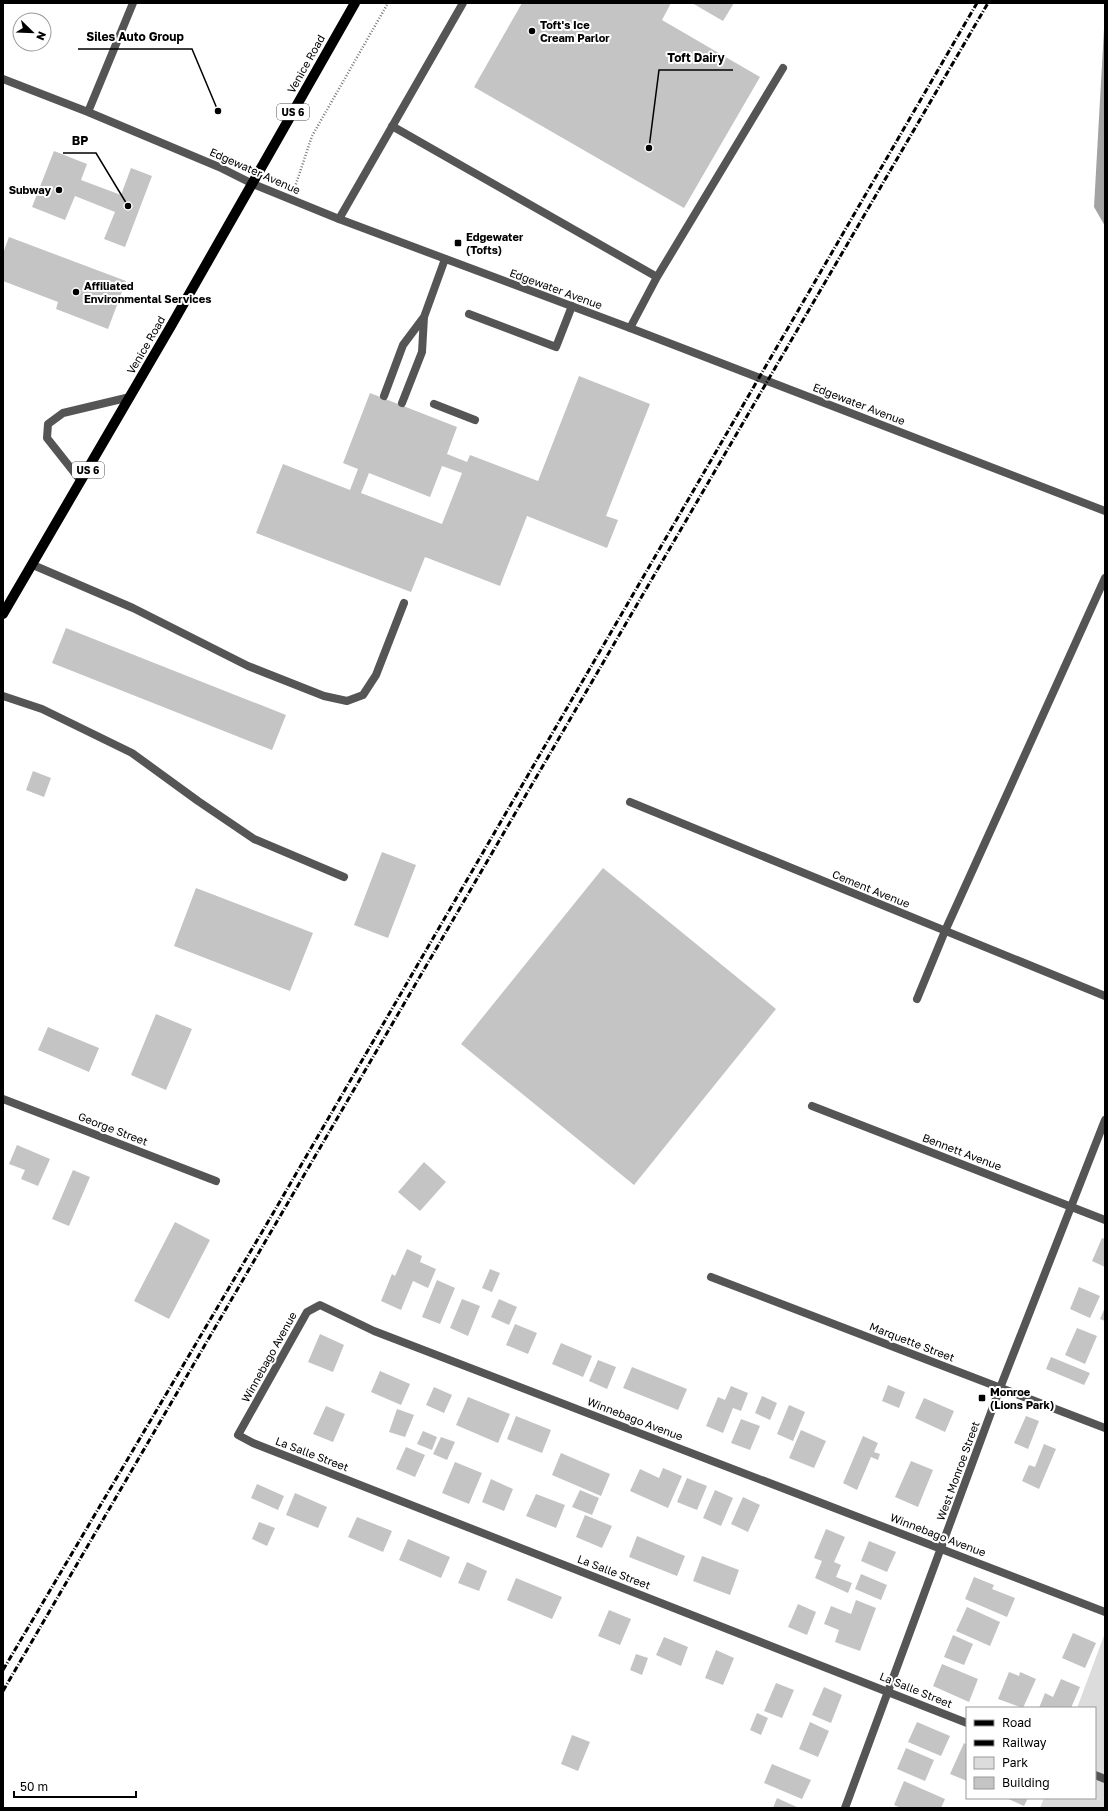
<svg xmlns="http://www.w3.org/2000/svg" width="1108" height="1811" viewBox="0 0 1108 1811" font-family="'Golos Text',sans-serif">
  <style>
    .green { fill: #dcdcdc }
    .water { fill: #a3a3a3 }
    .building { fill: #c4c4c4; fill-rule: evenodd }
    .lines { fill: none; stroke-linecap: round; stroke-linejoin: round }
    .path { stroke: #777; stroke-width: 2.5; stroke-dasharray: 1 2; stroke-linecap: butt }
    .lane { stroke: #555; stroke-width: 8 }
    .street { stroke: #555; stroke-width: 8 }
    .primary { stroke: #000; stroke-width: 10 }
    .rail { stroke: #000; stroke-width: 3; stroke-dasharray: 6 2 1 2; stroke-linecap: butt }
    .poi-dot { fill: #000; stroke: #fff; stroke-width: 1.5 }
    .labels { text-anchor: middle; stroke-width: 4; stroke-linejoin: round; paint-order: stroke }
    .shield { fill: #fff; stroke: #4c4c4c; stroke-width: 1 }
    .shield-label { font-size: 10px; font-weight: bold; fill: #000 }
    .poi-label { font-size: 11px; font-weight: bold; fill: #000; stroke: #fff; text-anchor: start }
    .street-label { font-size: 11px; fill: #000; stroke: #fff }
    .leader { fill: none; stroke: #000; stroke-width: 1.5 }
    .callout-dot { fill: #000; stroke: #fff; stroke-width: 1.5 }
    .callout-label { font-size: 12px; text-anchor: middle; font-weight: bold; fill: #000; stroke: #fff; stroke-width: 4; stroke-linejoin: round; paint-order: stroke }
  </style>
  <rect width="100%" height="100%" fill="#fff"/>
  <!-- green -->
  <path class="green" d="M1105,1633v175h-65l4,-10h51v-90h-18z"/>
  <!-- water -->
  <path class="water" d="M1105,11v215l-11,-19z"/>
  <!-- building -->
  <path class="building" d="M522,3h149l-9,17 98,57 -76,131 -210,-121z
    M692,3h42l-11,18z
    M54,151l33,13 -6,16 40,15 10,-27 21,8 -27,71 -21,-8 11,-27 -40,-16 -10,24 -33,-13z
    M9,237l117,44 -18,48 -52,-20 2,-7 -55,-21v-28z
    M579,376l71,28 -44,112 12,4 -11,28 -80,-32 -27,70 -75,-29 -14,35 -155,-59 27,-69 67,26 8,-21 -15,-6 27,-70 87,34 -10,27 20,8 3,-7 68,26zM442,466l20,7 -20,51 -81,-31 8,-20 61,24z
    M66,628l220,87 -14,35 -220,-87z
    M33,771l18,7 -7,19 -18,-7z
    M382,852l34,13 -28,73 -34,-13z
    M603,868l173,141 -142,176 -173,-141z
    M196,888l117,45 -23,58 -116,-45z
    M156,1014l36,15 -26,61 -35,-15z
    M48,1027l51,21 -10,24 -51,-22z
    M17,1145l33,14 -12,27 -17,-7 4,-9 -16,-6z
    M424,1162l22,20 -26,29 -22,-19z
    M73,1170l17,7 -21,49 -17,-7z
    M175,1222l35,18 -41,79 -35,-18z
    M1102,1238l3,1v28l-13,-6z
    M407,1249l15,7 -2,6 16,7 -8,19 -15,-7 -12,29 -20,-9 11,-27 3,2z
    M490,1269l10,4 -8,19 -10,-4z
    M437,1280l18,8 -15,36 -18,-7z
    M1079,1287l21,9 -10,22 -20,-9z
    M462,1299l18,7 -12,30 -18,-8z
    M499,1299l18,8 -8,18 -18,-8z
    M1105,1307v14l-5,-2z
    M515,1324l22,9 -9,21 -22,-9z
    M1077,1328l20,8 -12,28 -20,-9z
    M320,1334l24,11 -11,27 -25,-10z
    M561,1343l31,13 -9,21 -31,-13z
    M1051,1357l39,16 -6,12 -38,-16z
    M598,1360l18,7 -9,22 -18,-8z
    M632,1367l55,22 -9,21 -55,-22z
    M380,1371l30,13 -9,21 -30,-13z
    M888,1385l17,7 -6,16 -17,-7z
    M731,1386l17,7 -7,18 -8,-3 -10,25 -17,-7 12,-29 7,3z
    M434,1387l18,8 -8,18 -18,-8z
    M762,1396l15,7 -7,17 -15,-7z
    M468,1397l42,17 -12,29 -42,-18z
    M924,1398l30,13 -9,21 -30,-14z
    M789,1405l16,7 -12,29 -16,-7z
    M326,1406l19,8 -12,28 -20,-8z
    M397,1409l17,6 -9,22 -16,-5z
    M516,1416l35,14 -9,23 -35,-14z
    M1026,1416l13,5 -11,28 -14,-6z
    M741,1419l19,7 -10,24 -19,-7z
    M801,1430l25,11 -12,27 -25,-10z
    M423,1431l14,6 -5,13 -15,-6z
    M863,1436l15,7 -4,9 6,2 -2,6 -7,-3 -14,33 -14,-7z
    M441,1437l14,5 -8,18 -14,-6z
    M1044,1444l12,5 -17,40 -17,-8 7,-16 6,2z
    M406,1447l19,8 -10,22 -19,-8z
    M561,1453l49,21 -9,22 -49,-21z
    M911,1461l22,9 -15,37 -23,-10z
    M455,1462l27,11 -13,31 -27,-11z
    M663,1468l19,8 -14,32 -38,-17 10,-22 19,9z
    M687,1478l20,8 -10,24 -20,-8z
    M491,1479l22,10 -9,22 -22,-9z
    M257,1484l27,12 -6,14 -27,-12z
    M580,1490l19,8 -7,17 -20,-8z
    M715,1490l18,8 -12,28 -18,-8z
    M295,1493l32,14 -9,21 -32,-13z
    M536,1494l29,11 -9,23 -30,-12z
    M743,1497l17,8 -12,27 -17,-8z
    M585,1515l27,11 -10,22 -26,-11z
    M357,1517l35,14 -9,21 -35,-15z
    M259,1522l16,6 -8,18 -15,-7z
    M826,1529l19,8 -11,25 7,3 -5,12 16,6 -4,10 -33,-15 7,-17 -8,-3z
    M637,1536l48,20 -8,20 -48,-19z
    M408,1539l42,18 -9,21 -42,-18z
    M869,1541l27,11 -9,20 -26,-11z
    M702,1556l37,14 -9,25 -37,-14z
    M467,1562l20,9 -8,20 -21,-8z
    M861,1574l26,11 -6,15 -26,-11z
    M974,1577l20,8 -2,4 23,9 -8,19 -42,-18z
    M516,1578l46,19 -10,22 -45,-19z
    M856,1600l20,8 -16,43 -25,-9 4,-12 -15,-6 7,-18 20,8z
    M798,1604l18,8 -9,23 -19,-8z
    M967,1607l33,15 -10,24 -34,-15z
    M609,1610l22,9 -11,26 -22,-9z
    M1073,1633l23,10 -11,25 -23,-10z
    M953,1635l20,9 -9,21 -20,-8z
    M664,1637l24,10 -7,19 -25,-11z
    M716,1650l18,8 -11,27 -18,-7z
    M636,1654l12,4 -6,17 -12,-5z
    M942,1664l36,15 -9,23 -36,-16z
    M1009,1672l10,4 1,-4 16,7 -13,29 -25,-9z
    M1061,1679l19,8 -9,21h-32l6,-15 8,4z
    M776,1683l18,7 -12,28 -18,-7z
    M824,1687l18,8 -11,28 -19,-8z
    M757,1713l11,5 -7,17 -11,-5z
    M810,1722l19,9 -11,26 -19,-8z
    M917,1722l33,14 -9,20 -33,-14z
    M572,1735l18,7 -12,29 -17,-7z
    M964,1743l3,2v36l-17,-7z
    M906,1748l28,12 -9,21 -28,-12z
    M772,1764l39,16 -9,19 -38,-16z
    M904,1781l41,18 -4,9h-40l-7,-3z
    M777,1798l22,10h-26z
    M1006,1798h22l-4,8z"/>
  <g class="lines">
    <!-- path -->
    <path class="path" d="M294,190l18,-54 76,-133"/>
    <!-- lane -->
    <path class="lane" d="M392,126l265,151
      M339,219l124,-216
      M469,314l87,33 16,-41
      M424,317l21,-58
      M630,328l27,-51 126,-209
      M384,396l19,-51 21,-28 -2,35 -20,51
      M434,404l41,16
      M81,481l-34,-43 1,-14 15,-11 67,-16
      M33,565l100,43 115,58 76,30 23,5 16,-6 13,-20 28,-72
      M3,696l39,13 90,44 66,48 56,38 90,38
      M917,999l28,-68 160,-353"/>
    <!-- street -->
    <path class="street" d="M3,79l85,33 131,55 34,17 86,35 291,109 475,183
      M88,112l45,-109
      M630,802l475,194
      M3,1099l213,82
      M812,1106l293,114
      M711,1277l394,151
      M967,1723l-714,-280 -15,-8 69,-123 13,-7 54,26 731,281
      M1095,1775l10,4
      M845,1808l155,-420 105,-268"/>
    <!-- primary -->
    <path class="primary" d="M3,614l168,-288 184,-323"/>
    <!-- rail -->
    <path class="rail" d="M3,1670l272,-460 702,-1207
      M3,1691l985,-1688"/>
  </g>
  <!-- markers -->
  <g class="poi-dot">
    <circle cx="532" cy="31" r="4"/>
    <circle cx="59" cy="190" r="4"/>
    <rect x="454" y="239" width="8" height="8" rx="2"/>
    <circle cx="76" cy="292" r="4"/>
    <rect x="978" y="1394" width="8" height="8" rx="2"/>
  </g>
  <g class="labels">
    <!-- shield labels -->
    <g class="shield">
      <rect x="277" y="104" width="32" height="16" rx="3"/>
      <rect x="72" y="462" width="32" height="16" rx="3"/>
    </g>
    <g class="shield-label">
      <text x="293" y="116">US 6</text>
      <text x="88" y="474">US 6</text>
    </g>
    <!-- poi labels -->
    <g class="poi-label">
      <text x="540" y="29">Toft's Ice<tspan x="540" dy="13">Cream Parlor</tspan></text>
      <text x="51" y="194" text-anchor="end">Subway</text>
      <text x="466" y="241">Edgewater<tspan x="466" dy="13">(Tofts)</tspan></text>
      <text x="84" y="290">Affiliated<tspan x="84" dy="13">Environmental Services</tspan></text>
      <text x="990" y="1396">Monroe<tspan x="990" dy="13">(Lions Park)</tspan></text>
    </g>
    <!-- street labels -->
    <g class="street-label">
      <text transform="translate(306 64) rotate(-61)" y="4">Venice Road</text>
      <text transform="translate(255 171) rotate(24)" y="4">Edgewater Avenue</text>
      <text transform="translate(556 289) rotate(20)" y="4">Edgewater Avenue</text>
      <text transform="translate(146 345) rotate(-60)" y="4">Venice Road</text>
      <text transform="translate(859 404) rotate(21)" y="4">Edgewater Avenue</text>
      <text transform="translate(871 889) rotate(22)" y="4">Cement Avenue</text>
      <text transform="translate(113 1129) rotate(21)" y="4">George Street</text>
      <text transform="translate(962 1152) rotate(21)" y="4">Bennett Avenue</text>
      <text transform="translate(912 1342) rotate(21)" y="4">Marquette Street</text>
      <text transform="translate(269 1357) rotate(-61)" y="4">Winnebago Avenue</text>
      <text transform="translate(635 1419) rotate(21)" y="4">Winnebago Avenue</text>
      <text transform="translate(312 1454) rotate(21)" y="4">La Salle Street</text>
      <text transform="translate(958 1471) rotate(-70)" y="4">West Monroe Street</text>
      <text transform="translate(938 1535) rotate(21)" y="4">Winnebago Avenue</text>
      <text transform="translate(614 1572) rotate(21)" y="4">La Salle Street</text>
      <text transform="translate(916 1690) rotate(22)" y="4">La Salle Street</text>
    </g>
  </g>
  <!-- callouts -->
  <path class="leader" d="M218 111L192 49H78M649 148L659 70H733M128 206L96 153H63"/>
  <g class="callout-dot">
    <circle cx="218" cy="111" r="4"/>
    <circle cx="649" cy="148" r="4"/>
    <circle cx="128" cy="206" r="4"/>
  </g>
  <g class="callout-label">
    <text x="135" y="41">Siles Auto Group</text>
    <text x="696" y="62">Toft Dairy</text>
    <text x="80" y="145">BP</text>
  </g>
  <!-- border -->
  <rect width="1108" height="1811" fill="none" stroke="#000000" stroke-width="8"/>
  <!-- legend -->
  <rect x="966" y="1707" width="130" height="92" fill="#ffffff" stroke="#999999"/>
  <rect x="974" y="1720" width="20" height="6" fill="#000000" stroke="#999999"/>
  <text x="1002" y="1727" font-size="12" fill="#000000">Road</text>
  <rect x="974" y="1740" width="20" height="6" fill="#000000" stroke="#999999"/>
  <text x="1002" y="1747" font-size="12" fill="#000000">Railway</text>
  <rect x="974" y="1757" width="20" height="12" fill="#dcdcdc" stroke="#999999"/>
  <text x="1002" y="1767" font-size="12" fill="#000000">Park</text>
  <rect x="974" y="1777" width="20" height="12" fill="#c4c4c4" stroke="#999999"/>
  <text x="1002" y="1787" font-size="12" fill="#000000">Building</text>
  <!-- north arrow -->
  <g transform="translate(32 32) rotate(113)"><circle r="19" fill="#ffffff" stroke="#999999"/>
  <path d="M0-3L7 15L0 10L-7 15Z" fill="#000000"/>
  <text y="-6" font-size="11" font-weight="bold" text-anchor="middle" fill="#000000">N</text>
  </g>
  <!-- scale -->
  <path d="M14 1791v6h122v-6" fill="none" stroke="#000000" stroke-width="2"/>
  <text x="20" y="1791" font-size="12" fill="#000000" stroke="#ffffff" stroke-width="3" paint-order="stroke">50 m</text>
</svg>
